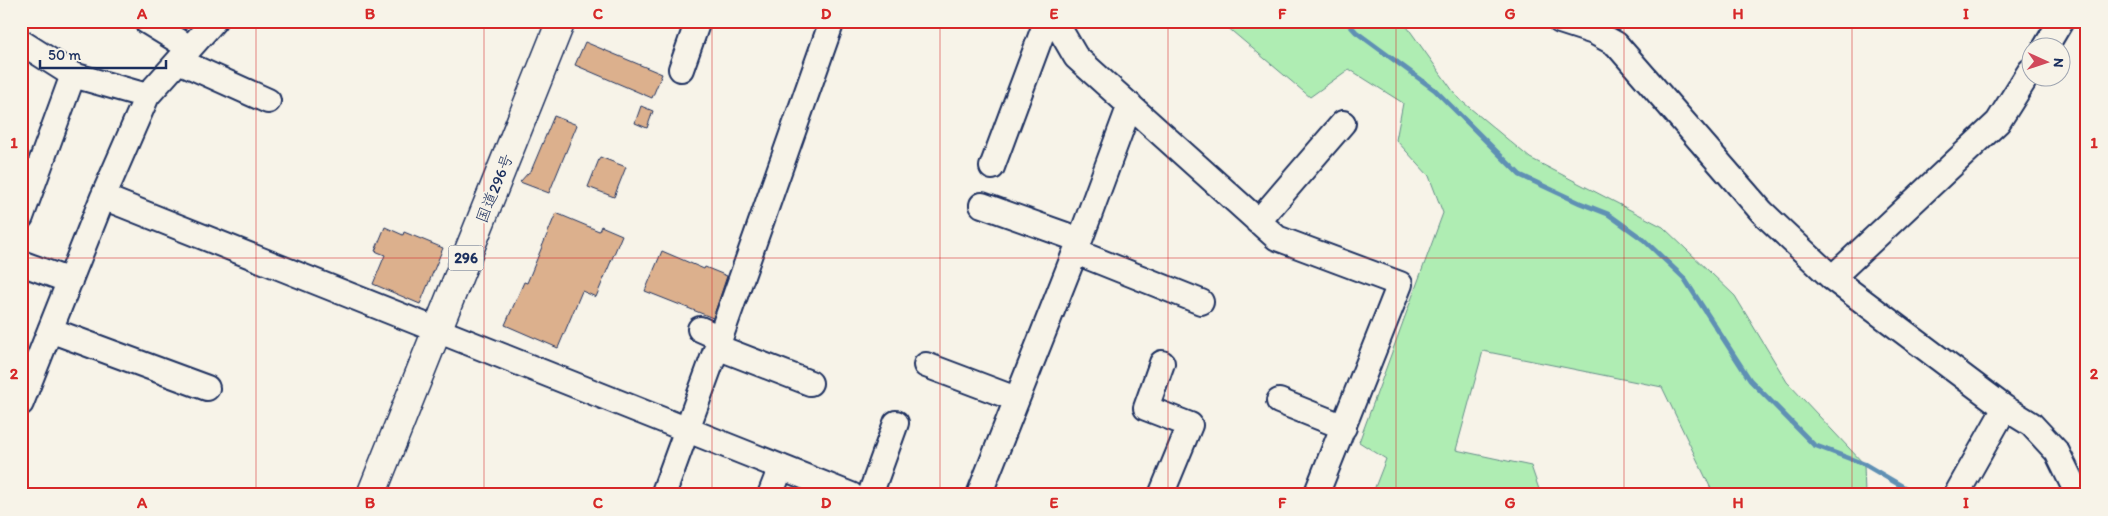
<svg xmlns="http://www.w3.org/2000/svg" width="2108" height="516" viewBox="0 0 2108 516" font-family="Itim,'Klee One',sans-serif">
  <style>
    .green { fill: #afedb3; stroke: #658e88 }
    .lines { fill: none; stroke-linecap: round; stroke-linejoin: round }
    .stream { stroke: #5f90b4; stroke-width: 5 }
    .building { fill: #dcb08d; stroke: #1b2f5e }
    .minor-casing { stroke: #1b2f5e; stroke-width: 28 }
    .highway-casing { stroke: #1b2f5e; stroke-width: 31 }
    .minor { stroke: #f7f3e8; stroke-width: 24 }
    .highway { stroke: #f7f3e8; stroke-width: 28 }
    .grid { fill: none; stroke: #d62828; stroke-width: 1; stroke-opacity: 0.55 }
    .labels { text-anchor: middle; stroke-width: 4; stroke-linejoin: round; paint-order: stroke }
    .shield { fill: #f7f3e8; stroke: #5d6a87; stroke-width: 1 }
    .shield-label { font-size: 15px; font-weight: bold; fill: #1b2f5e }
    .street-label { font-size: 16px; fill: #1b2f5e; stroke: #f7f3e8 }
    .neatline { fill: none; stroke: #d62828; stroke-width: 2 }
    .grid-label { font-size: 16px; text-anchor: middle; font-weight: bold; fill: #d62828 }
  </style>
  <rect width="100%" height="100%" fill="#f7f3e8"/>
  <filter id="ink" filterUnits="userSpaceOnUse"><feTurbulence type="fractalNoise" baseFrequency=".02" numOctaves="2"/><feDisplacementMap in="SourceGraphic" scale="10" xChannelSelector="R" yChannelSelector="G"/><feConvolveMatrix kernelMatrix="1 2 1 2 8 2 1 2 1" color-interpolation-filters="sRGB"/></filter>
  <g filter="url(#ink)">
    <!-- green -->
    <path class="green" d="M1220,21h179l9,7 50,70 72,60 133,69 72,69 52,86 77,82 1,31h-151l-52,-108 -179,-36 -27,99 75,16 10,29h-169l14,-36 -27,-17 84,-229 -14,-37 -33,-36 7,-37 -54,-34 -39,28z"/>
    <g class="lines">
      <!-- stream -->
      <path class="stream" d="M1346,21l10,11 79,58 85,85 60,28 28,11 36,26 40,38 66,102 64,65 50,19 53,31"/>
    </g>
    <!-- building -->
    <path class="building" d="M585,42l77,32 -10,24 -77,-33z
      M641,106l12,5 -6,17 -12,-5z
      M554,116l23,9 -28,68 -29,-11 8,-9 3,-2z
      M600,157l26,10 -12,30 -26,-10z
      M556,213l43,18 2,-5 21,9 -26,62 -14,-6 -24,57 -53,-23 19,-43 3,1z
      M385,227l18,8 1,-3 39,16 -23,56 -47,-20 12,-29 -10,-4z
      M662,251l42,18 1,-2 22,9 -14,42 -68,-27z"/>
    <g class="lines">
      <defs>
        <path id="minor" d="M146,21l44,27
          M1055,21l21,36 201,181 123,46 -84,211
          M1560,21l34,11 22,12 146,168 70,66 173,130 26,16 26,28 21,43
          M21,42l52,33 -52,142
          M2045,48l16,-27
          M179,61l89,40
          M681,69l17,-48
          M73,75l74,21
          M992,167l53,-142
          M103,197l748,298
          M982,205l98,35
          M1258,222l85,-99
          M1076,252l125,50
          M21,263l49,18
          M1832,278l166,-156 32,-51
          M700,329l20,9
          M50,330l157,58
          M717,347l93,36
          M926,365l90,34
          M1279,401l65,26
          M21,403l82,-206 44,-101 67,-75
          M663,495l54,-148 115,-326
          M770,495l11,-28
          M870,495l26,-72
          M979,495l101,-255 50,-135
          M1161,495l29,-70 -44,-17 16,-45
          M1956,495l49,-87"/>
        <path id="highway" d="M371,495l190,-474"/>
      </defs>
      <!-- minor casing -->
      <use href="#minor" class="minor-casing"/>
      <!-- highway casing -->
      <use href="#highway" class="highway-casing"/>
      <!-- minor -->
      <use href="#minor" class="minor"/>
      <!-- highway -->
      <use href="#highway" class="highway"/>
    </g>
  </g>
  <!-- grid -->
  <path class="grid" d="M256,21v474M484,21v474M712,21v474M940,21v474M1168,21v474M1396,21v474M1624,21v474M1852,21v474M21,258h2066"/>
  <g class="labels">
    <!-- shield labels -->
    <rect class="shield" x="448.5" y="245.5" width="35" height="25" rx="4"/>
    <g class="shield-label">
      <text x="466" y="263">296</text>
    </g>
    <!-- street labels -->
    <g class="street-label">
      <text transform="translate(494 188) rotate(-68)" y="6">国道296号</text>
    </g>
  </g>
  <!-- margin -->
  <rect width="2108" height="516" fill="none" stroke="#f7f3e8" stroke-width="55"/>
  <!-- north arrow -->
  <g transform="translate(2046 62) rotate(93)"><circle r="24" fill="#f7f3e8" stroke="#9fa5b1"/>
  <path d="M0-4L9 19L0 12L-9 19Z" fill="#d1495b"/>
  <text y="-8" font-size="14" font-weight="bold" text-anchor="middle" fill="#1b2f5e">N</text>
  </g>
  <!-- scale -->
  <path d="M40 60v8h126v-8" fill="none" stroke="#1b2f5e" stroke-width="2.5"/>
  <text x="48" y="60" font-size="15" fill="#1b2f5e" stroke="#f7f3e8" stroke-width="4" paint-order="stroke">50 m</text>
  <rect x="28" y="28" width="2052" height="460" class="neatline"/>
  <g class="grid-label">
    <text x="142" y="19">A</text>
    <text x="370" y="19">B</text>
    <text x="598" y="19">C</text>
    <text x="826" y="19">D</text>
    <text x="1054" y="19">E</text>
    <text x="1282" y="19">F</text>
    <text x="1510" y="19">G</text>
    <text x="1738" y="19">H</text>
    <text x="1966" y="19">I</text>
    <text x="14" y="148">1</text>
    <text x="2094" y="148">1</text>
    <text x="14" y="379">2</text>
    <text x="2094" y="379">2</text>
    <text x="142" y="508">A</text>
    <text x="370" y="508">B</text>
    <text x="598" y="508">C</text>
    <text x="826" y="508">D</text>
    <text x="1054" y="508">E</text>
    <text x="1282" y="508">F</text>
    <text x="1510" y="508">G</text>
    <text x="1738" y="508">H</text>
    <text x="1966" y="508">I</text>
  </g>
</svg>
